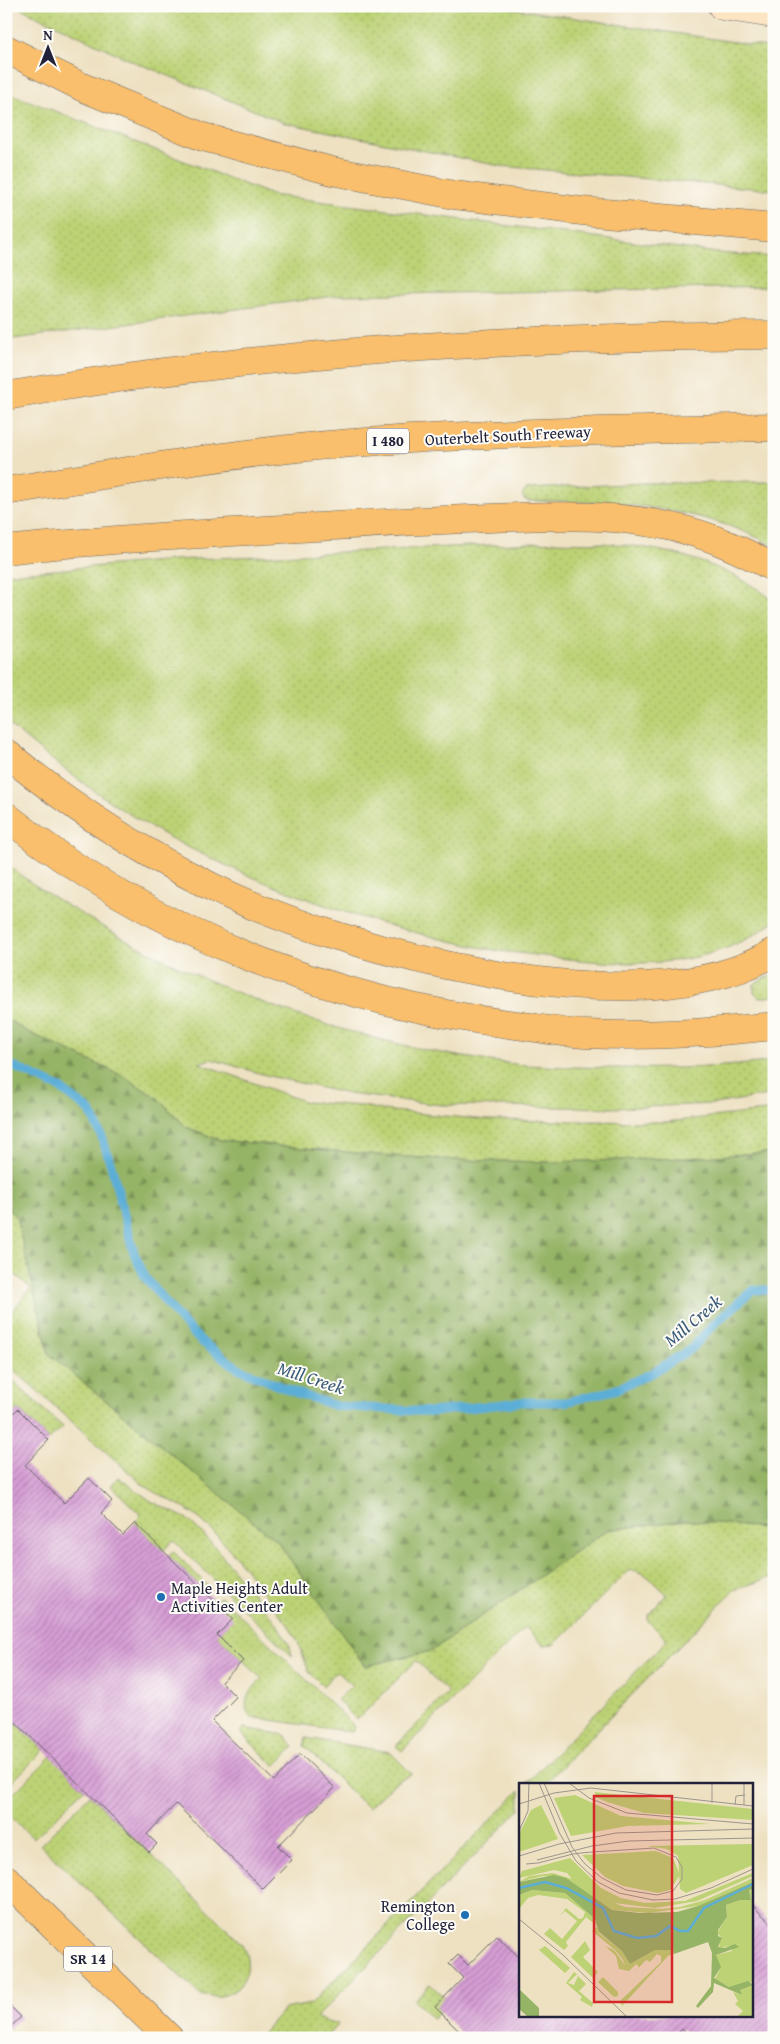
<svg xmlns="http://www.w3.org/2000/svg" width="780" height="2044" viewBox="0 0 780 2044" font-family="'Gentium Book Plus',serif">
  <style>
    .grass { fill: url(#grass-dots); stroke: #6f7a58 }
    .forest { fill: url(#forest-firs); stroke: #5c6b50 }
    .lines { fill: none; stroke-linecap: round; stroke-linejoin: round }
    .stream { stroke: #5caed7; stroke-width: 9 }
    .building { fill: url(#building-hatch) }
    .secondary-casing { stroke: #69656a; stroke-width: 29 }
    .primary-casing { stroke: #69656a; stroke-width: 29 }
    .highway-casing { stroke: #69656a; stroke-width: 29 }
    .secondary { stroke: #fde5c4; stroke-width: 28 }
    .primary { stroke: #f9bf6c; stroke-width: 28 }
    .highway { stroke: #f9bf6c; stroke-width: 28 }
    .poi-dot { fill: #1f6fb2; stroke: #fdfcf7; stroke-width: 2 }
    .labels { text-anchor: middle; stroke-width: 4; stroke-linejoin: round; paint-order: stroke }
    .shield { fill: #fdfcf7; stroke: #646373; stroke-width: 1 }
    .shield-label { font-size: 15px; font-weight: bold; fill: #22223b }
    .street-label { font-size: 16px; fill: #22223b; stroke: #fdfcf7 }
    .poi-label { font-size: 16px; fill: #22223b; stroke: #fdfcf7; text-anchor: start }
    .water-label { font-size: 18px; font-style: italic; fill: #395a79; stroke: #fdfcf7 }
    .inset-river { fill: none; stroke: #5caed7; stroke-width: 2.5 }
    .inset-road { fill: none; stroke: #9c958c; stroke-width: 1 }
    .view { fill: #d62828; fill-opacity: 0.15; stroke: #d62828; stroke-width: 2.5 }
    .inset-edge { fill: none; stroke: #22223b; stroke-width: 2.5 }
  </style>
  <defs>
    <pattern id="grass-dots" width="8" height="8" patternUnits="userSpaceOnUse" patternTransform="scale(1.25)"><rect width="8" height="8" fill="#bcd275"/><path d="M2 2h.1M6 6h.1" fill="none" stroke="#a1b466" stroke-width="1.8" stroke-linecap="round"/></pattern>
    <pattern id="forest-firs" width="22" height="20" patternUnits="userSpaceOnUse" patternTransform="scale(1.25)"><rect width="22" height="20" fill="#95b466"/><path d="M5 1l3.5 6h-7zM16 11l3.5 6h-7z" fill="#799255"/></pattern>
    <pattern id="building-hatch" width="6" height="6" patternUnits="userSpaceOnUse" patternTransform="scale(1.25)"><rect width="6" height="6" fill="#d79ed5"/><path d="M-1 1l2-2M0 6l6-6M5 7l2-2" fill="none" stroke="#ae80ae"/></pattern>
  </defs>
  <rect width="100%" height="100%" fill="#fdfcf7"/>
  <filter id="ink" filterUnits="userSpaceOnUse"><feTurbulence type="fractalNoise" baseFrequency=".02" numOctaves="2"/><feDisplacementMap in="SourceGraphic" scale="10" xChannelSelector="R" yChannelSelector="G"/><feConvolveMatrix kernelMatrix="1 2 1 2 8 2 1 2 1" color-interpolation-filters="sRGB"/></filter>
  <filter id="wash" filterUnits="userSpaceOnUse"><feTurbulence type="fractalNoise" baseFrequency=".0096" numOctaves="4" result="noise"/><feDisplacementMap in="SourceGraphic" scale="20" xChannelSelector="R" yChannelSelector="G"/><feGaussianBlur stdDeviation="1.12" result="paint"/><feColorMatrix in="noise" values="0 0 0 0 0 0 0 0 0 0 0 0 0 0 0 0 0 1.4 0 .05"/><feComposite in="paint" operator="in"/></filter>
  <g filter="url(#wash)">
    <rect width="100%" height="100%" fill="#eee1c2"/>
    <!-- grass -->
    <path class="grass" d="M16,6h481l277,42v142l-274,-24 -215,-43 -153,-62z
      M6,92l266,103 446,58 56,4v30l-432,8 -336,45z
      M774,482v64c-75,-41 -162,-45 -246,-45l-4,-2 -2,-3 2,-4 4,-3 116,-6z
      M555,542c23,1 47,0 69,3 52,5 109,23 150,56v320c-65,52 -152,45 -230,35 -22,-3 -45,-4 -66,-9 -97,-20 -185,-49 -274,-92 -73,-34 -137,-81 -198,-133v-148l167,-14z
      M6,864c34,27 72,48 110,70 120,67 252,112 389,129 36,4 74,4 110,5 53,1 106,0 159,-7v33l-59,10 -103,4 -170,-3 -94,-11 -79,-18 -58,-17 -12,4 107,39 57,4 19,4 106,10 178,2 108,-12v42l-87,6 -137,4 -94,-2 -78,-5 -158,-15 -34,-13 -25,-26 -36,-24 -93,-43 -26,-15z
      M774,973v23l-15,2 -5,-5v-9z
      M6,1208l10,8 33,138 229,188 87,124 66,-15 176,-121 79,-10 88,9v47l-40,14 -189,194h-19l141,-144 -19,-19v-6l19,-21c-11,-9 -24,-27 -39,-23l-73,73 -12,1 -18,-18 -123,124 -6,-5 52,-54 -32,-31 -59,59 -20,-20 15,-15 -15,-14 -14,15 -14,-14 -11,-30 -9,-16c-27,-34 -56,-78 -88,-106 -18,-15 -40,-23 -59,-36l-136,-121v-45l25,-30 -25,-21z
      M6,1375l57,52 -14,13 -31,-31 -12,11z
      M118,1477l33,24 36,18 14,13 14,15 61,75 14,24 2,10 -119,-116 -10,11 -28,-28 6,-8 -30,-29z
      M173,1551l34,34 -2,6 -36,-34z
      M221,1597l131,127 2,4 -2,4 -102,-15c-10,-17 1,-27 12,-38l-45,-44 -3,-34z
      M6,1713l38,37 -38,38z
      M244,1728l41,7 9,12 -19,19 -35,-34z
      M306,1738l84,14 22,22 -16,8 -28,26 -64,-62z
      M51,1756l33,33 -50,50 -28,-26v-12z
      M520,1790v19l-204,209 22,6 -13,14h-66l25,-29 27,-5z
      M90,1795l152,149c17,33 -8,60 -42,51l-160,-150z
      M430,1984l19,18 -16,17 -19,-19z"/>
    <!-- forest -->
    <path class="forest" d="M6,1019l26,15 93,43 36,24 25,26 34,13 158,15 78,5 94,2 137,-4 87,-6v377l-88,-9 -79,10 -176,121 -66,15 -87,-124 -229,-188 -33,-138 -10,-8z"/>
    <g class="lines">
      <!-- stream -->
      <path class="stream" d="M6,1063l54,25 30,23 12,26 9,28 23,88 11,24 36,44 21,21 36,26 53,23 45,15 96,6 89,-10h45l48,-12 40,-18 38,-24 22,-24 39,-34h18l3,2"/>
    </g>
    <g id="blocks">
      <!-- building -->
      <path class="building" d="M18,1409l31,31 -24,25 39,38 25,-25 23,23 -11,12 22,22 12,-12 98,96 -16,16 26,26 -22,21 15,15 -24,24 62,60 26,-27 35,34 -57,58 14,14 -29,29 -87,-85 -29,30 10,10 -8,8 -143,-139v-293z
        M751,1904l23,22v112h-82l-10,-9 -9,9h-207l-31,-31 28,-29 -14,-14 9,-9 10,10 29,-29 23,22v57h231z
        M6,2002l15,15 -15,14z"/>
    </g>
  </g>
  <g filter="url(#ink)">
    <use href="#blocks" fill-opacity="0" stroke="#69656a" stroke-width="1"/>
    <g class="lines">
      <defs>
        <path id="secondary" d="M722,6l52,8"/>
        <path id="primary" d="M6,1879l163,159"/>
        <path id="highway" d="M6,49l76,38 121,50 129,34 122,24 128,16 192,17
          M6,396c254,-45 511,-59 768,-61
          M6,491c115,-19 230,-39 346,-48 140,-11 281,-13 422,-16
          M6,550c104,-11 208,-17 312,-23 57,-4 114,-7 172,-9 66,-3 137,-5 202,14 29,8 55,21 82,36
          M6,753c64,53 132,97 206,134 128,64 434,147 562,65
          M6,816c145,117 326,186 510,209 23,3 46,8 69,9 64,3 126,-1 189,-8"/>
      </defs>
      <!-- secondary casing -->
      <use href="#secondary" class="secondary-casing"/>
      <!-- primary casing -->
      <use href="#primary" class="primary-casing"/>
      <!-- highway casing -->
      <use href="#highway" class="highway-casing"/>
      <!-- secondary -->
      <use href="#secondary" class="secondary"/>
      <!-- primary -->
      <use href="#primary" class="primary"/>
      <!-- highway -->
      <use href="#highway" class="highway"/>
    </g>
  </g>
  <!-- markers -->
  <g class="poi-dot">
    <circle cx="161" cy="1597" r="5"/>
    <circle cx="465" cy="1915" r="5"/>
  </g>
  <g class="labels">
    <!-- shield labels -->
    <g class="shield">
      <rect x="367" y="428.5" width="42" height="25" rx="4"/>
      <rect x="64" y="1946.5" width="48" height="25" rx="4"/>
    </g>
    <g class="shield-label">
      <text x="388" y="446">I 480</text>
      <text x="88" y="1964">SR 14</text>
    </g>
    <!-- street labels -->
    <g class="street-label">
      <text transform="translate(508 435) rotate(-3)" y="6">Outerbelt South Freeway</text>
    </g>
    <!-- poi labels -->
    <g class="poi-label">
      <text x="171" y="1594">Maple Heights Adult<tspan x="171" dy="18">Activities Center</tspan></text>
      <text x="455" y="1912" text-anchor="end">Remington<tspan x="455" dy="18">College</tspan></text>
    </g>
    <!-- water labels -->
    <g class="water-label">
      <text transform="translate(693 1321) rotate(-40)" y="6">Mill Creek</text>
      <text transform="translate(311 1378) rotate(18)" y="6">Mill Creek</text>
    </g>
  </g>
  <!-- overview -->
  <g transform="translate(519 1783)">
    <rect width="234" height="234" fill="#eee1c2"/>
    <path d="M76,9l158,17v11l-109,-7 -37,-11 -12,-5zM56,12l46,21 89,8 -82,2 -57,10 -17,-38zM22,22l17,34 -39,13v-18l12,-24zM234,61v21l-67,28 -6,-4 -2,-33 -11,-7 -21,-3zM137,68l17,7 7,17 -10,15 -12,3 -35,-7 -18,-9 -23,-22zM51,75l31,30 20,10 24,5 40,-2 68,-28v3l-56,25 -42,7 -41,-5 11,4 36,2 19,-2 25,-7 48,-22v4l-55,24 -49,7 -37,-3 -50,-33 -19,-1 -24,6 10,-6 24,-3 19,6 -5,-6 -13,-3 -35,8 3,-7zM230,106h4v93l-24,5 -14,-8 5,-10 -4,-14 16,-4 -1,-5 -12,2 2,-11 -4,-4 10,-16 -1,-12 14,-5h11zM13,107l33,3 30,26 4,14 23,18 8,13 25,-14h18l1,4 -6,2 -46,50 -2,-5 41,-39v-6l-4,-2 -7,8 -4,-2 -12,13 5,-6 -3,-3 -7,7 -10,-2 -3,-13 -11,-10 9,4 11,15 -2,-5 -8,-10 -23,-19 5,-5 -11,-9 -20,25 2,4 -4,4 -20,-16 6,-6 12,11 15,-18 -12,-10 -5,5 6,-8 13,11 4,-1 2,-6 -18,-13 -29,-4 -10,3 -9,11v-14zM66,158l5,9 -7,7 15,15 -5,6 -22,-21zM26,163l25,22 -5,5 -26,-23zM55,189l3,2 -9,9 6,2 4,-9 8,8 -7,7 14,12 -1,4 -12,-7 2,-3 -16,-14zM84,194l15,15v4l-4,1 -16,-15zM234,202v31h-15l5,-5 -8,-7 3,-3 -5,-9 9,3 -3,-5z" fill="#bcd275"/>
    <path d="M35,92l12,3 46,32 28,3 37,-1 21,-6 55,-24v7l-4,1 2,10h-11l-14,5 1,12 -9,13v6l4,2 -4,9 7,1 10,-4 4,3 -23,8 5,12 -7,11 15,9 19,-6 5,4 -13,5 2,5 -28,-12 -1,9 -15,16 -2,-2 15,-20 1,-33 -4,-11 -34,12 -1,-4h-18l-25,14 -8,-13 -23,-19 -4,-13 -30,-26 -33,-3 -13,5v-13zM0,206l20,19v8h-12l-8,-7z" fill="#95b466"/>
    <path class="inset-river" d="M0,105l26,-6 21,6 37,20 11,23 23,7 19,-2 14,-10 10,5h8l16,-23 49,-24"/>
    <path class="inset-road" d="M20,0l21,51 16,27 22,21 21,11 34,7 22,-1 36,-11 42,-19M50,0l20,15 38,15 126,11M225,0v22M193,20v-20M0,21l35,-11 37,-5 162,18M216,22l1,-9 9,-1M0,48l9,-20 1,-28M0,73l40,-12 57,-11 137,-4M18,77l55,-14 37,-5 124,-3M7,81l12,-1 35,-9 8,-1 11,-1 62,-4 22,9 6,10v12l-9,12 -16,4 -31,-5 -24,-12 -17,-14 -4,-5 -9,-12 -28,-64M0,136l44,36 63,61"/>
    <path class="view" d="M75,13h78v206h-78z"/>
    <rect width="234" height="234" class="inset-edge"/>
  </g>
  <!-- margin -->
  <rect width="780" height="2044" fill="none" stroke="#fdfcf7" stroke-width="25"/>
  <!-- north arrow -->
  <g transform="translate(48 48)" stroke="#fdfcf7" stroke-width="4" paint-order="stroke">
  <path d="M0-4L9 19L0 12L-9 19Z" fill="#22223b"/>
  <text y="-8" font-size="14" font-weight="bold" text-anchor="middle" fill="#22223b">N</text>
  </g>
</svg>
